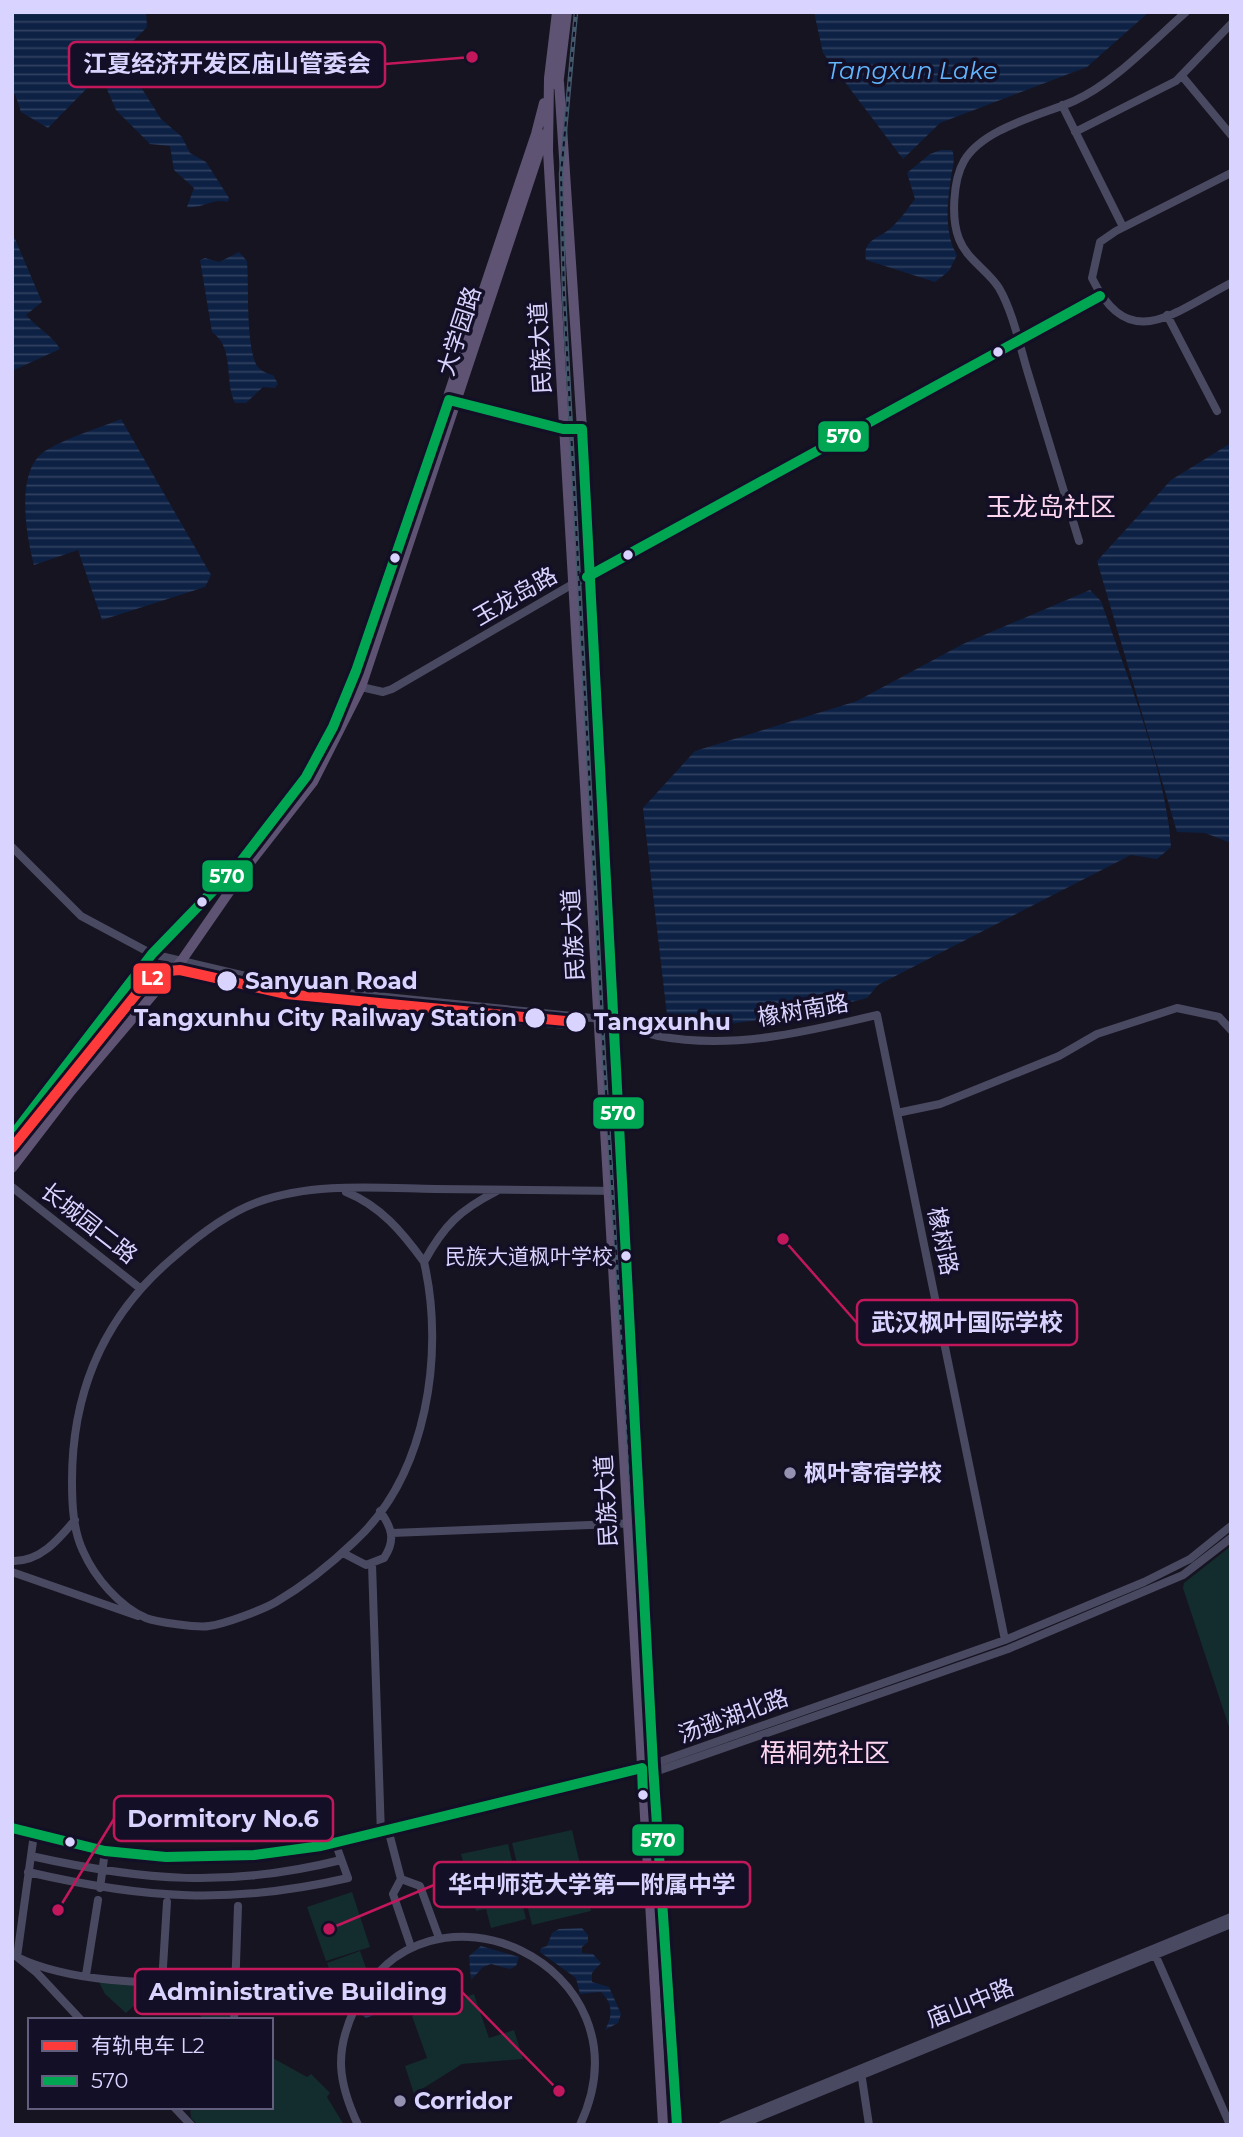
<svg xmlns="http://www.w3.org/2000/svg" width="1243" height="2137" viewBox="0 0 1243 2137" font-family="Montserrat,'Noto Sans SC',sans-serif">
  <style>
    .park { fill: #132c2d }
    .water { fill: url(#water-rules) }
    .lines { fill: none; stroke-linecap: round; stroke-linejoin: round }
    .minor { stroke: #4a4962; stroke-width: 8 }
    .major { stroke: #5e5373; stroke-width: 10 }
    .tram { stroke: #43596b; stroke-width: 2 }
    .rail-casing { stroke: #43596b; stroke-width: 4.5 }
    .rail { stroke: #130f26; stroke-width: 2; stroke-dasharray: 5; stroke-linecap: butt }
    .bus-1-casing { stroke: #130f26; stroke-width: 16 }
    .bus-1 { stroke: #00a651; stroke-width: 10 }
    .tram-1-casing { stroke: #130f26; stroke-width: 16 }
    .tram-1 { stroke: #ff3a3a; stroke-width: 10 }
    .bus-dot { fill: #d9d4ff; stroke: #130f26; stroke-width: 2.5 }
    .poi-dot { fill: #9591b1; stroke: #130f26; stroke-width: 2.5 }
    .labels { text-anchor: middle; stroke-width: 7; stroke-linejoin: round; paint-order: stroke }
    .bus-label { font-size: 21px; fill: #d9d4ff; stroke: #130f26; text-anchor: end }
    .street-label { font-size: 23px; fill: #d9d4ff; stroke: #130f26 }
    .stop-label { font-size: 23px; font-weight: bold; fill: #d9d4ff; stroke: #130f26; text-anchor: start }
    .poi-label { font-size: 23px; font-weight: bold; fill: #d9d4ff; stroke: #130f26; text-anchor: start }
    .water-label { font-size: 24px; font-style: italic; fill: #62b6ff; stroke: #130f26 }
    .quarter-label { font-size: 26px; fill: #ffd6f0; stroke: #130f26 }
    .leader { fill: none; stroke: #c2185b; stroke-width: 2.5 }
    .callout-dot { fill: #c2185b; stroke: #130f26; stroke-width: 2.5 }
    .callout { fill: #130f26; stroke: #c2185b; stroke-width: 2.5 }
    .callout-label { font-size: 24px; text-anchor: middle; font-weight: bold; fill: #d9d4ff }
    .line-badge { stroke: #130f26; stroke-width: 2.5 }
    .badge-label { font-size: 19px; text-anchor: middle; font-weight: bold; fill: #fff }
  </style>
  <defs>
    <pattern id="water-rules" width="6" height="5" patternUnits="userSpaceOnUse" patternTransform="scale(1.75)"><rect width="6" height="5" fill="#0d2144"/><path d="M0 2.5h6" fill="none" stroke="#304060"/></pattern>
  </defs>
  <rect width="100%" height="100%" fill="#161421"/>
  <!-- park -->
  <path class="park" d="M1231,1546v187l-48,-145 1,-5z
    M572,1830l19,81 -59,14 -20,-82z
    M508,1844l18,75 -35,9 -5,-19 -10,2 -15,-57z
    M352,1892l18,55 -44,14 -19,-54z
    M360,1951l6,17 -33,11 -6,-16z
    M98,1980l39,4 9,17 -9,2 -11,10 -21,-19z
    M184,1985l44,2 2,33h-27l-6,-10 -22,-8 -1,-4 7,-4z
    M474,1994l15,44 25,-8 9,29 -61,5 -48,30 -9,-28 22,-8 -15,-42z
    M271,2057l36,20 4,-3 19,19 -3,4 17,28h-146l-7,-7 -1,-11h81z"/>
  <!-- water -->
  <path class="water" d="M12,12h134l1,15 -99,101 -27,-16 -6,-18 -3,1z
    M814,12h335l-62,55 -147,56 -37,36 -80,-106z
    M127,65l34,54 21,18 8,16 16,9 23,36 -1,4c-17,-4 -25,7 -41,5l7,-19 -20,-18 -4,-24 -20,-2 -34,-34 -10,-23z
    M941,150h11c4,10 0,18 -1,28 -4,25 -7,55 6,77l-8,16 -14,11 -69,-22c-4,-21 13,-21 26,-33 9,-8 16,-19 23,-28l-8,-26 23,-19z
    M12,232l30,70 -16,13c11,13 26,20 34,34l-48,22z
    M239,252l8,9c2,28 -1,75 8,101 3,8 10,11 18,13l5,9 -3,4 -12,-1 -17,16h-11c-11,-22 0,-55 -23,-71l-12,-72 5,-2 14,4z
    M121,419l90,156 -6,12 -103,33 -24,-70 -44,15c-8,-29 -19,-95 11,-114 23,-14 52,-22 76,-32z
    M1231,443v400l-26,-10 -28,-1 -80,-271 74,-81z
    M1090,590l11,11c25,73 65,169 70,246l-14,12 -26,-4 -253,130 -11,13 -67,17 -79,10 -54,-10 -24,-207 52,-57 162,-50 106,-57z
    M582,1928l6,7v7l-6,5v6l11,1 8,9 -9,10v9l17,5 12,27 -3,9 -13,7c8,-14 8,-27 -4,-38l-21,2 -4,-16 -36,-26 1,-4 6,-2 5,-13 7,-4z
    M481,1946l38,11 -3,9 -6,3 -19,-5 -8,3 -12,13 -2,-24z
    M384,1978l15,3 13,20 -17,-5 -8,3 -8,14 -13,5 -5,-4 10,-20z"/>
  <g class="lines">
    <!-- minor -->
    <path class="minor" d="M1182,76l49,59
      M1062,105l61,122
      M1075,132l101,-51 55,-57
      M1231,173l-115,58 -16,11 -8,36c37,77 82,34 139,5
      M1167,315l50,96
      M452,401l111,28h19
      M1079,541c-17,-56 -34,-112 -51,-168 -8,-26 -15,-61 -29,-85 -11,-18 -32,-28 -40,-49 -8,-20 -6,-59 5,-78 19,-33 78,-46 110,-60 39,-17 80,-61 112,-89
      M357,686l26,6 9,-3 179,-104 529,-289
      M12,847l69,69 71,38 145,34 315,32c15,5 30,13 46,16 74,14 148,-4 219,-21l128,625
      M897,1113l43,-9 119,-48 38,-22 80,-26 42,9 12,13
      M12,1187l129,102
      M346,1192c35,14 57,41 78,70 20,-37 36,-52 73,-71
      M424,1262c21,91 3,213 -69,279 -24,23 -50,44 -79,61 -14,8 -51,22 -67,24 -11,2 -53,-4 -63,-8 -27,-12 -51,-40 -63,-67 -10,-21 -11,-47 -11,-70 0,-91 32,-166 103,-225 24,-21 52,-43 83,-54 55,-20 120,-14 178,-13 61,1 123,1 185,2
      M392,1533l248,-10
      M343,1553l23,12 18,-7c12,-18 8,-30 -4,-47
      M12,1561c28,1 46,-21 63,-41
      M372,1564l9,271
      M12,1572l126,44
      M642,1768l363,-128 139,-58 46,-23 41,-33
      M649,1774l359,-125 175,-74 48,-37
      M388,1829l13,50
      M34,1834l-17,123 20,16 44,47
      M31,1856c112,25 198,32 310,4
      M28,1872c116,27 203,33 320,6l-13,-36
      M100,1888l5,-37
      M411,1947l-18,-53 8,-15 19,7 19,52
      M1154,1952l76,173
      M17,1957c60,29 149,26 216,27
      M86,1975l12,-75
      M162,1983l5,-81
      M234,2020l4,-114
      M861,2072l8,53
      M174,2107l17,18
      M358,2125c-20,-43 -24,-73 -3,-117 68,-148 300,-44 225,117
      M723,2125l508,-208
      M740,2125l491,-201"/>
    <!-- major -->
    <path class="major" d="M557,12l-8,66 -1,73 115,1974
      M559,82l23,347 71,1336 24,360
      M558,86l9,-74
      M12,1136l140,-182 87,-90 67,-87 27,-50 23,-56 180,-537 8,-31
      M12,1168l59,-77 111,-131 63,-91 68,-87 48,-95 184,-553
      M12,1828l93,23 61,6 88,-2 67,-9 321,-78"/>
    <!-- tram -->
    <path class="tram" d="M389,1010l185,19"/>
    <defs>
      <path id="rail" d="M576,12l-15,162 3,121 40,764 68,1066"/>
    </defs>
    <!-- rail casing -->
    <use href="#rail" class="rail-casing"/>
    <!-- rail -->
    <use href="#rail" class="rail"/>
    <defs>
      <path id="bus-1" d="M587,577l513,-281
        M12,1136l140,-182 87,-90 67,-87 27,-50 23,-56 93,-271 114,29h19l71,1336 24,360
        M12,1828l93,23 61,6 88,-2 67,-9 321,-78 1,27"/>
    </defs>
    <!-- bus-1 casing -->
    <use href="#bus-1" class="bus-1-casing"/>
    <!-- bus-1 -->
    <use href="#bus-1" class="bus-1"/>
    <defs>
      <path id="tram-1" d="M12,1148l130,-161c11,-12 22,-16 38,-17l106,24 290,28"/>
    </defs>
    <!-- tram-1 casing -->
    <use href="#tram-1" class="tram-1-casing"/>
    <!-- tram-1 -->
    <use href="#tram-1" class="tram-1"/>
  </g>
  <!-- markers -->
  <g class="bus-dot">
    <circle cx="998" cy="352" r="6"/>
    <circle cx="628" cy="555" r="6"/>
    <circle cx="395" cy="558" r="6"/>
    <circle cx="202" cy="902" r="6"/>
    <circle cx="227" cy="981" r="11"/>
    <circle cx="535" cy="1018" r="11"/>
    <circle cx="576" cy="1022" r="11"/>
    <circle cx="626" cy="1256" r="6"/>
    <circle cx="643" cy="1795" r="6"/>
    <circle cx="70" cy="1842" r="6"/>
  </g>
  <g class="poi-dot">
    <circle cx="790" cy="1473" r="7"/>
    <circle cx="400" cy="2101" r="7"/>
  </g>
  <g class="labels">
    <!-- bus labels -->
    <g class="bus-label">
      <text x="613" y="1264">民族大道枫叶学校</text>
    </g>
    <!-- street labels -->
    <g class="street-label">
      <text transform="translate(459 331) rotate(-72)" y="8">大学园路</text>
      <text transform="translate(540 348) rotate(-93)" y="8">民族大道</text>
      <text transform="translate(515 596) rotate(-30)" y="8">玉龙岛路</text>
      <text transform="translate(573 935) rotate(-93)" y="8">民族大道</text>
      <text transform="translate(803 1010) rotate(-10)" y="8">橡树南路</text>
      <text transform="translate(89 1223) rotate(38)" y="8">长城园二路</text>
      <text transform="translate(943 1241) rotate(78)" y="8">橡树路</text>
      <text transform="translate(606 1501) rotate(-93)" y="8">民族大道</text>
      <text transform="translate(733 1716) rotate(-20)" y="8">汤逊湖北路</text>
      <text transform="translate(970 2003) rotate(-22)" y="8">庙山中路</text>
    </g>
    <!-- stop labels -->
    <g class="stop-label">
      <text x="245" y="989">Sanyuan Road</text>
      <text x="517" y="1026" text-anchor="end">Tangxunhu City Railway Station</text>
      <text x="594" y="1030">Tangxunhu</text>
    </g>
    <!-- poi labels -->
    <g class="poi-label">
      <text x="804" y="1481">枫叶寄宿学校</text>
      <text x="414" y="2109">Corridor</text>
    </g>
    <!-- water labels -->
    <g class="water-label">
      <text x="912" y="79">Tangxun Lake</text>
    </g>
    <!-- quarter labels -->
    <g class="quarter-label">
      <text x="1051" y="516">玉龙岛社区</text>
      <text x="825" y="1762">梧桐苑社区</text>
    </g>
  </g>
  <!-- callouts -->
  <path class="leader" d="M472 57L385 64M783 1239L857 1323M58 1910L114 1819M329 1929L434 1885M559 2091L462 1992"/>
  <g class="callout-dot">
    <circle cx="472" cy="57" r="7"/>
    <circle cx="783" cy="1239" r="7"/>
    <circle cx="58" cy="1910" r="7"/>
    <circle cx="329" cy="1929" r="7"/>
    <circle cx="559" cy="2091" r="7"/>
  </g>
  <g class="callout">
    <rect x="69" y="42" width="316" height="45" rx="7"/>
    <rect x="857" y="1300" width="220" height="45" rx="7"/>
    <rect x="114" y="1796" width="219" height="45" rx="7"/>
    <rect x="434" y="1862" width="316" height="45" rx="7"/>
    <rect x="135" y="1969" width="327" height="45" rx="7"/>
  </g>
  <g class="callout-label">
    <text x="227" y="72">江夏经济开发区庙山管委会</text>
    <text x="967" y="1331">武汉枫叶国际学校</text>
    <text x="223" y="1827">Dormitory No.6</text>
    <text x="592" y="1893">华中师范大学第一附属中学</text>
    <text x="298" y="2000">Administrative Building</text>
  </g>
  <g class="line-badge">
    <rect x="817" y="420" width="53" height="33" rx="7" fill="#00a651"/>
    <rect x="201" y="859" width="53" height="34" rx="7" fill="#00a651"/>
    <rect x="132" y="962" width="40" height="33" rx="7" fill="#ff3a3a"/>
    <rect x="592" y="1096" width="53" height="34" rx="7" fill="#00a651"/>
    <rect x="631" y="1823" width="54" height="34" rx="7" fill="#00a651"/>
  </g>
  <g class="badge-label">
    <text x="844" y="443">570</text>
    <text x="227" y="883">570</text>
    <text x="152" y="985">L2</text>
    <text x="618" y="1120">570</text>
    <text x="658" y="1847">570</text>
  </g>
  <!-- border -->
  <rect width="1243" height="2137" fill="none" stroke="#d9d4ff" stroke-width="28"/>
  <!-- legend -->
  <rect x="28" y="2018" width="245" height="91" fill="#130f26" stroke="#625e7d" stroke-width="2"/>
  <rect x="42" y="2041" width="35" height="10" fill="#ff3a3a" stroke="#625e7d" stroke-width="2"/>
  <text x="91" y="2053" font-size="21" fill="#d9d4ff">有轨电车 L2</text>
  <rect x="42" y="2076" width="35" height="10" fill="#00a651" stroke="#625e7d" stroke-width="2"/>
  <text x="91" y="2088" font-size="21" fill="#d9d4ff">570</text>
</svg>
